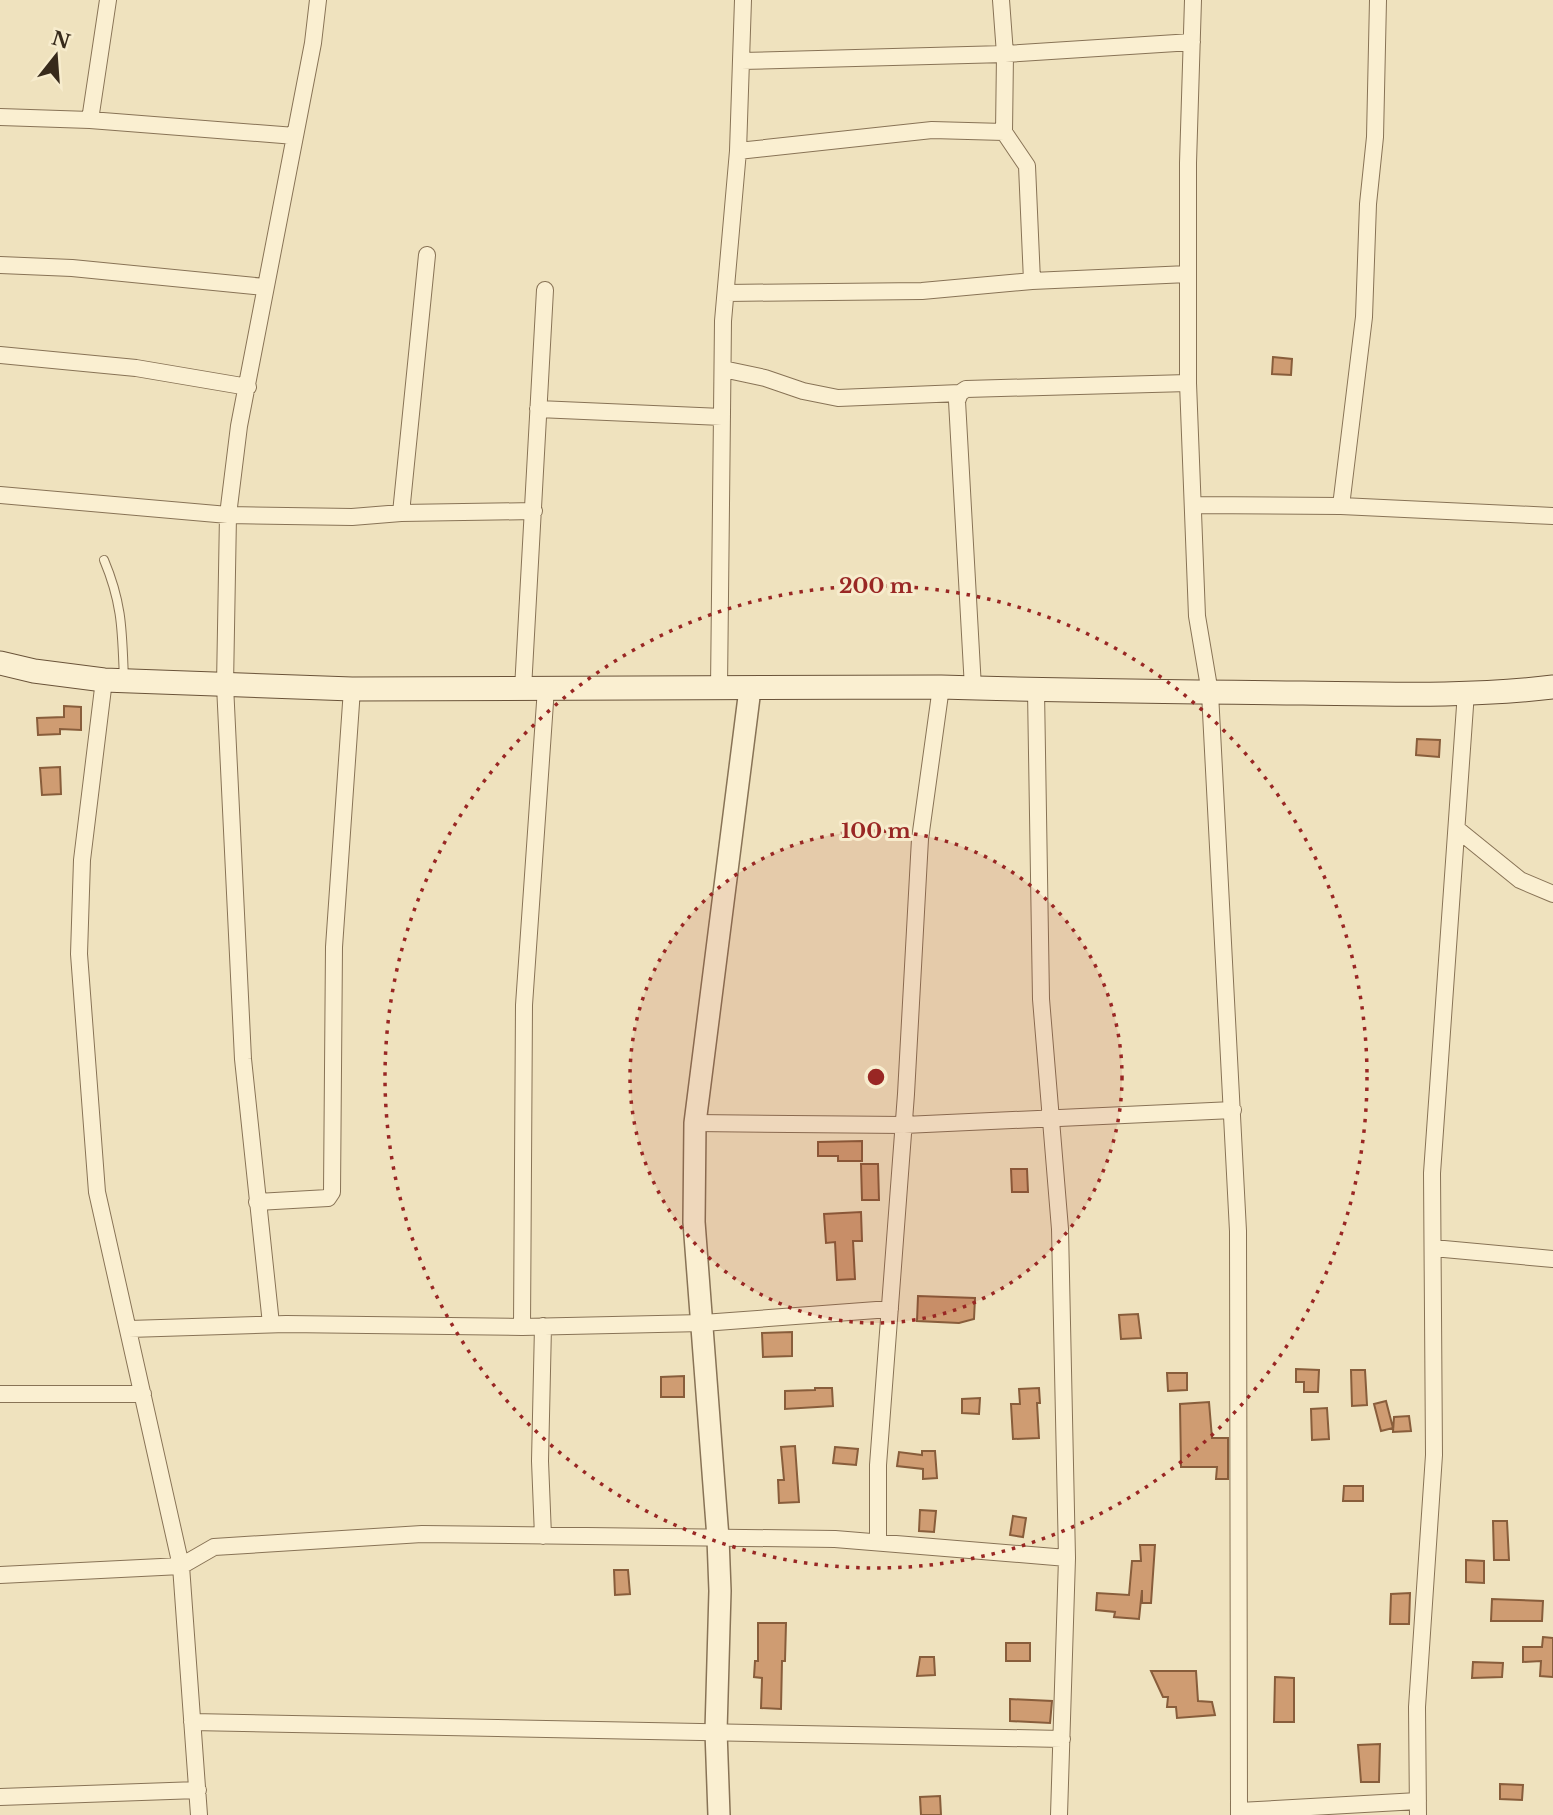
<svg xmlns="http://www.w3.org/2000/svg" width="1553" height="1815" viewBox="0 0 1553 1815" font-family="'Libre Baskerville',serif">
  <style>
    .building { fill: #cf9c72; stroke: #885d3b; stroke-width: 2 }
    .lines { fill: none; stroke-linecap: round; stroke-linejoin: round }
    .service-casing { stroke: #887356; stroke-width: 10 }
    .minor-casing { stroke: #887356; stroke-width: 18 }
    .tertiary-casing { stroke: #887356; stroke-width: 24 }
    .secondary-casing { stroke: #6a5339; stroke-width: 25 }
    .service { stroke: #faefd1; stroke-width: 8 }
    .minor { stroke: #faefd1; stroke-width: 16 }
    .tertiary { stroke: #faefd1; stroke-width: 21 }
    .secondary { stroke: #faefd1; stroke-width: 23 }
    .ring { fill: none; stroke: #992724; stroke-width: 3.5; stroke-dasharray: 3.5 7 }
    .centre { fill: #992724; stroke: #f7eccd; stroke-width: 3.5 }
    .ring-label { font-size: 21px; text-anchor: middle; font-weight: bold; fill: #992724; stroke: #f7eccd; stroke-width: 6; stroke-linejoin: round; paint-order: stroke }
  </style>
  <rect width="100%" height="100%" fill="#efe2be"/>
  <!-- building -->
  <path class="building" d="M1273,357l19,2 -1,16 -19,-1z
    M64,706l17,1v23l-21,-1v5l-22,1 -1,-17 27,-1z
    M1417,739l23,1 -1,17 -23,-2z
    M60,767l1,27 -19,1 -2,-27z
    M862,1141v20h-24v-5h-20v-14z
    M861,1164h17l1,36h-17z
    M1011,1169h16l1,23h-16z
    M861,1212l1,29h-9l2,38 -18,1 -2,-38 -9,1 -2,-29z
    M918,1296l57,2 -1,21 -15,4 -42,-2z
    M1138,1314l3,24 -20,1 -2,-24z
    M792,1332v24l-29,1 -1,-24z
    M1296,1369l23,1 -1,22h-14v-10h-8z
    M1351,1370h14l2,35 -15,1z
    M1167,1373h20v17l-19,1z
    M684,1376v21h-23v-20z
    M815,1388h17l1,18 -48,3v-18l30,-1z
    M1039,1388l1,15h-3l2,35 -26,1 -2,-35h9l-1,-15z
    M980,1398l-1,16 -17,-1v-14z
    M1386,1401l7,27 -12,3 -7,-27z
    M1209,1402l3,36h16v41h-12l1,-12h-36l-1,-63z
    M1327,1408l2,31 -17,1 -1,-31z
    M1409,1416l2,15 -18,1 1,-15z
    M795,1446l4,56 -20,1 -1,-23h6l-3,-33z
    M835,1447l23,2 -2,16 -23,-2z
    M922,1451h13l2,27 -14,1v-10l-26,-3 2,-14 23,3z
    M1344,1486h19v15h-20z
    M920,1510l16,1 -2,21 -15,-1z
    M1013,1516l13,2 -3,19 -13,-2z
    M1493,1521h14l2,39h-15z
    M1140,1545h15l-4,58h-9v-13l-3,29 -25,-2 1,-5 -19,-2 1,-17 32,2 3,-34h9z
    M1466,1560l18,1v22l-18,-1z
    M614,1570h14l2,24 -15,1z
    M1410,1593l-1,31h-19l1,-30z
    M1492,1599l51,2 -1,20h-51z
    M758,1623h28l-1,38h-3l-1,48 -20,-1 1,-30 -8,-1 1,-16h3z
    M1543,1637l10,1v39l-13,-1 1,-15 -18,1v-15h19z
    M1006,1643h24v18h-24z
    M920,1657h14l1,18 -18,1z
    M1473,1662l30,1 -1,14 -30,1z
    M1151,1671h45l2,30 14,1 3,13 -38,3 -1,-11h-9l1,-10h-5z
    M1275,1677l19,1v44h-20z
    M1010,1699l42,2 -2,22 -40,-2z
    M1380,1744l-1,38h-18l-3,-37z
    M1500,1784l23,1 -1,15 -22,-1z
    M940,1796l1,19h-20l-1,-18z"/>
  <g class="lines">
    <defs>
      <path id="service" d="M104,560c19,45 18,73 20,120"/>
      <path id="minor" d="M1193,0l-5,163v220l9,233 13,77 28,538 1,584
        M741,61l264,-7 187,-12
        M0,117l90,3 205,16
        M90,120l18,-120
        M1004,132l23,34 5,115
        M738,151l194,-21 72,2 1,-78 -4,-54
        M0,265l72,3 193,19
        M726,293l196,-2 110,-10 156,-7
        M0,355l136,13 112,19
        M723,369l42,9 38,13 35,7 122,-5 6,-4 222,-6
        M960,393l-3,8 16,287
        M538,409l184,8
        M0,495l228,20 124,2 49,-4 133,-2
        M1193,505l148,1 23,-189 4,-113 7,-67 3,-137
        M1341,506l212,10
        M401,513l26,-258
        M104,680l-22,180 -3,94 18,238 84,374 18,249
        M719,688l4,-367 15,-170 5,-151
        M523,689l22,-399
        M1036,691l5,308 19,230 7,329 -8,257
        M1457,829l63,51 33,14
        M695,1123l209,2 329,-15
        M257,1202l71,-4 4,-6 2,-245 18,-258
        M1433,1248l120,11
        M271,1324l-28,-265 -18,-374 3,-170 11,-89 74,-383 5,-43
        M522,1327l2,-322 22,-317
        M129,1329l157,-5 236,3 181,-4 187,-14
        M0,1394h143
        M543,1536l-3,-75 3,-135
        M878,1542v-77l28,-371 14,-255 21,-152
        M0,1575l181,-9 33,-19 208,-13 413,5 232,19
        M192,1722l870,17
        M0,1797l198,-7
        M1239,1811l179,-10
        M1418,1815l-1,-108 17,-252 -2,-282 34,-481"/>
      <path id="tertiary" d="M719,1815l-3,-84 4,-140 -2,-53 -24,-316 1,-99 55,-434"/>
      <path id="secondary" d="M0,663l34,8 70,9 248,9 589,-2c121,4 241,5 362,6 83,1 168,4 250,-6"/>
    </defs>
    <!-- service casing -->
    <use href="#service" class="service-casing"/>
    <!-- minor casing -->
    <use href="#minor" class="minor-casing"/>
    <!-- tertiary casing -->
    <use href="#tertiary" class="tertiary-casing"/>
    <!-- secondary casing -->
    <use href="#secondary" class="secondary-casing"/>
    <!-- service -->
    <use href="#service" class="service"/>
    <!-- minor -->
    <use href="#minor" class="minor"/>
    <!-- tertiary -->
    <use href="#tertiary" class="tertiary"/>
    <!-- secondary -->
    <use href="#secondary" class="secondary"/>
  </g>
  <!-- distance rings -->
  <circle cx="876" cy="1077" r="246" fill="#992724" fill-opacity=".12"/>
  <g class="ring">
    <circle cx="876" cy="1077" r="246"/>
    <circle cx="876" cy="1077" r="491"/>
  </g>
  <circle cx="876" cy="1077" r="10" class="centre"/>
  <g class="ring-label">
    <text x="876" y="593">200 m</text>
    <text x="876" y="838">100 m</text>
  </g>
  <!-- north arrow -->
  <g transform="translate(56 56) rotate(17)" stroke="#f7eccd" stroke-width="5" paint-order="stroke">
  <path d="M0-5L12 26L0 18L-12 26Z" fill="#372a1b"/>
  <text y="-10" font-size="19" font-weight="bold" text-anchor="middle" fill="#372a1b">N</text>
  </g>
</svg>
